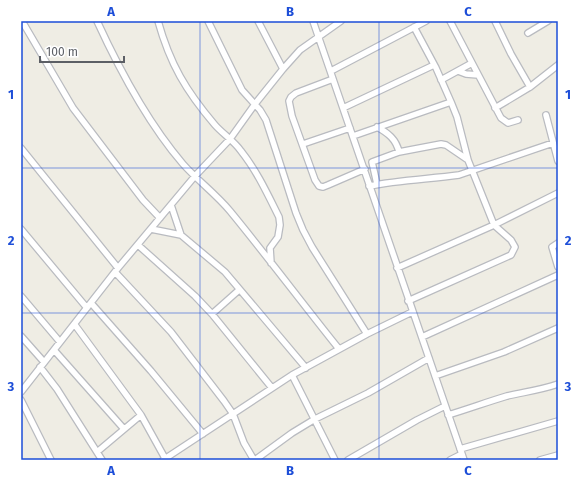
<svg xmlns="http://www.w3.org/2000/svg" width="579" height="481" viewBox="0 0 579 481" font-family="'Fira Sans',sans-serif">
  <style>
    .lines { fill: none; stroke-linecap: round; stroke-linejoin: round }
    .street-casing { stroke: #b9bbc0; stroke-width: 8 }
    .street { stroke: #fff; stroke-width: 5.5 }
    .grid { fill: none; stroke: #1d4ed8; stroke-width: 1; stroke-opacity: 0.55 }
    .neatline { fill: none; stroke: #1d4ed8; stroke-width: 1.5 }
    .grid-label { font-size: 13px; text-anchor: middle; font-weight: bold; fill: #1d4ed8 }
  </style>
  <rect width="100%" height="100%" fill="#efede4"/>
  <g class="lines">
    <defs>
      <path id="street" d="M22,21l51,87 70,92 17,18
        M97,21c23,50 50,101 86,143 14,16 33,30 47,47 37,45 72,92 109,138
        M158,21c12,43 28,70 57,104 8,9 19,16 26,26 16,20 27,44 38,66l1,8 -2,12 -8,11 1,15
        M208,21l34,69 18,20 6,10 30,93 7,17 9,17 55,87
        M258,21l25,48
        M313,21l151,439
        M450,21l51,97 7,5 10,-3
        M495,21l16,33 19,33
        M528,33l20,-12
        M331,71l95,-50
        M458,71l8,3 12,1
        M333,79l-37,14 -5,4 -2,4 3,15 23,64 4,6 4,1 5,-2 37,-16
        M441,80l31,-17
        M343,108l91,-43
        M495,108l35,-21 28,-22
        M546,115l12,46
        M377,127c11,6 19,12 22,25
        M353,136l98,-34
        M303,144l47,-16
        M21,148l97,120
        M377,184l-5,-22 27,-10 42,-8 5,1 22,15
        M369,186c30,-6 60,-7 90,-11l94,-32
        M171,205l10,30 44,37 81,96
        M21,229l66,79
        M151,229l30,6
        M558,243l-6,4 6,20
        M138,245l57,51 17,18 60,74
        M397,268l97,-43 64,-32
        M115,272l56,60 53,69 9,13 11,29 10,17
        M21,296l39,46
        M408,301l103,-46 4,-8 -4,-7 -17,-15 -26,-65 -11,-43 -6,-15 -15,-34 -22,-41
        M91,303l60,68 52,63
        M212,314l27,-24
        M75,325l66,90 25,45
        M21,336l23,26
        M422,337l136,-62
        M54,350l70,79
        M40,367l17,22 45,71
        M292,375l43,85
        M435,376l69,-24 54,-24
        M21,392l97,-124 77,-92 35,-37 25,-35 28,-35 17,-19 41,-29
        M21,400l30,60
        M448,415c20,-6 39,-13 59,-19 17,-4 34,-6 51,-12
        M460,449l98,-28
        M97,452l44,-37
        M163,460l129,-85 75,-41 45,-22
        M255,460l37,-27 23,-14 53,-26 61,-35
        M348,460l69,-40 28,-14
        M450,460l12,-6
        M540,460l18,-5"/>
    </defs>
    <!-- street casing -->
    <use href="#street" class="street-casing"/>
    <!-- street -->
    <use href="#street" class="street"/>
  </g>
  <!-- grid -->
  <path class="grid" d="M200,21v439M379,21v439M21,168h537M21,313h537"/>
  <!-- border -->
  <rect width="579" height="481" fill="none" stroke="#ffffff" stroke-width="44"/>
  <!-- scale -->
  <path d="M40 56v6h84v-6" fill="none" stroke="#5c5f65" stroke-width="2"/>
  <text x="46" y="56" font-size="12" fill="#5c5f65" stroke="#ffffff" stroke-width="3" paint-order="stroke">100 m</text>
  <rect x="22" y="22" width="535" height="437" class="neatline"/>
  <g class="grid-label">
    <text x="111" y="16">A</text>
    <text x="290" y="16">B</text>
    <text x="468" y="16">C</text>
    <text x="11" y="99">1</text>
    <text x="568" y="99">1</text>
    <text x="11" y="245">2</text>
    <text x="568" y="245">2</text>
    <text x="11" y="391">3</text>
    <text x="568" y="391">3</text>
    <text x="111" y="475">A</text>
    <text x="290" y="475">B</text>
    <text x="468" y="475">C</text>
  </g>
</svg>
